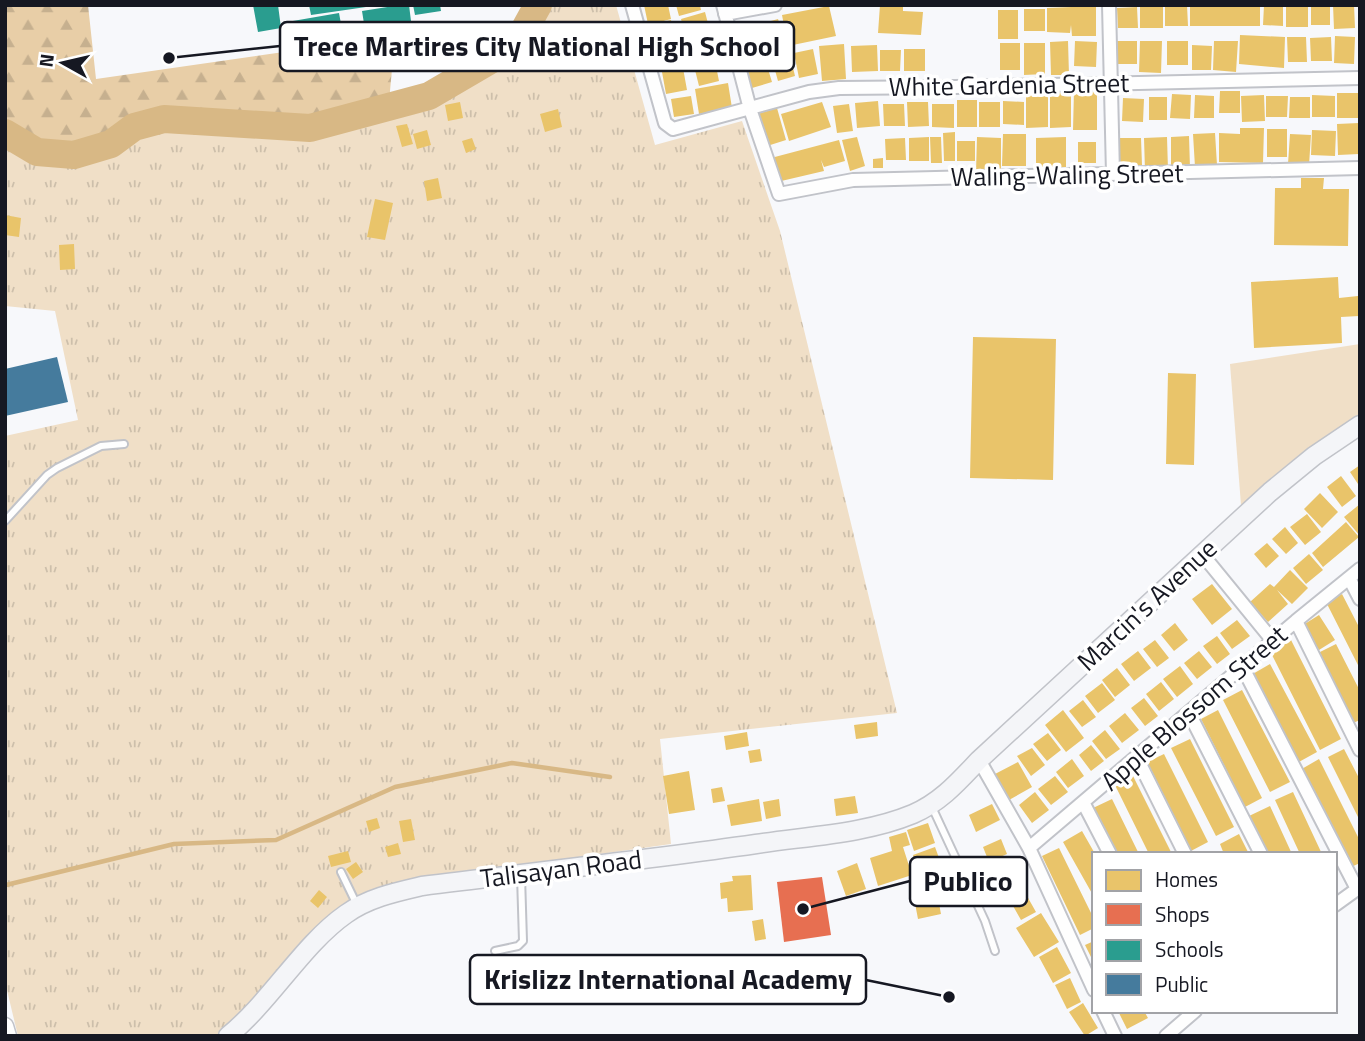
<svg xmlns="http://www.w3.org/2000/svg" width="1365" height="1041" viewBox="0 0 1365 1041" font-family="'Titillium Web',sans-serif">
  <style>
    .grass { fill: url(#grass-tufts) }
    .forest { fill: url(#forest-firs) }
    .green { fill: #f0dfc7 }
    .homes { fill: #e9c46a }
    .shops { fill: #e76f51 }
    .schools { fill: #2a9d8f }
    .public { fill: #457b9d }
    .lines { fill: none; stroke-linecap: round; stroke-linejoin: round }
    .stream { stroke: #d8b885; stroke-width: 4.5 }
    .river { stroke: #d8b885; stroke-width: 28 }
    .service-casing { stroke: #c1c3c9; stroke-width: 10 }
    .minor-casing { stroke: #c1c3c9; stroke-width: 16 }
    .tertiary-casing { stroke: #c1c3c9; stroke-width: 19 }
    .secondary-casing { stroke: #c1c3c9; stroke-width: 21 }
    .service { stroke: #fefefe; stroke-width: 6 }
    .minor { stroke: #fefefe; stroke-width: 12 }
    .tertiary { stroke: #fefefe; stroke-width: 16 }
    .secondary { stroke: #f4f5f8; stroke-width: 18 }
    .labels { text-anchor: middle; stroke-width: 7; stroke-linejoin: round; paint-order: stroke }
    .street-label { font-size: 26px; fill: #161822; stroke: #fff }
    .leader { fill: none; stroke: #161822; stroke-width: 2.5 }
    .callout-dot { fill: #161822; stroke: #fff; stroke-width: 2.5 }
    .callout { fill: #fff; stroke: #161822; stroke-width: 2.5 }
    .callout-label { font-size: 28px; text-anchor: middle; font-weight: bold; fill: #161822 }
  </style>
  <defs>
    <pattern id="grass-tufts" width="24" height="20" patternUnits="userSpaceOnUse" patternTransform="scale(1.75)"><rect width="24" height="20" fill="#f0dfc7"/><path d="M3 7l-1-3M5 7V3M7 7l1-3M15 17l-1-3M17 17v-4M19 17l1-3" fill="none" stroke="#cdbfab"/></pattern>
    <pattern id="forest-firs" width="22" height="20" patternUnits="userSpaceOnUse" patternTransform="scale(1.75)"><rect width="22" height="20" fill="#e8cea7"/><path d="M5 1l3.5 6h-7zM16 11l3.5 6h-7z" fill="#c6b08f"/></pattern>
  </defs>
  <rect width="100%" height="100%" fill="#f7f8fb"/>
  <!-- grass -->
  <path class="grass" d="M541,5h75l39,140 87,-24 38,110 117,482 -237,26 11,105 -228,32 -123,49 -32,33 -38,48 -32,30h-200l-13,-54v-546l73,-16 -23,-109 -50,-5v-170l31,19 38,2 36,-10 26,-18 28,-6 146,10 120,-32 89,-55z"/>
  <!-- forest -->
  <path class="forest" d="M5,5h83l8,74 299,-43 -6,66 -77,20 -147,-10 -40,12 -24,17 -24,7h-27l-45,-19z"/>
  <!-- green -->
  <path class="green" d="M1360,344v75l-119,86 -11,-141z"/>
  <!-- homes -->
  <path class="homes" d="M644,5h24l3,14 -11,3 11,-2 3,20 -22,3z
    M676,5h24l1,5 -22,6z
    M880,5l23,2v4l20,1 -2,23 -43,-2z
    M1187,5l1,21h-23v-20z
    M1190,5h70v21h-70z
    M1264,5h19v21l-20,-1z
    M1286,5h22v22h-22z
    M1311,5h19v20h-19z
    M1333,5h21l1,23 -21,1z
    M829,6l7,30 -48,10 -6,-31z
    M1096,6v30h-24l-1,-11 -1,8 -23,-1v-24z
    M1140,6h23v22h-23z
    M1137,7l1,21h-20l-1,-20z
    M1024,9h21v22h-21z
    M998,10h20v29h-20z
    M705,12l5,19 -24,7 -5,-19z
    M778,19l7,21 -18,6 -7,-22z
    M1240,35l45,2 -1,31 -45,-4z
    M1335,36l20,1 -1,27 -20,-1z
    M1287,37h19l1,25h-19z
    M1331,37l1,24h-21l-1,-23z
    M1068,41l1,34h-18l-1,-33z
    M1075,41l22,1 -1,25 -22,-1z
    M1117,41h20v23h-19z
    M1140,41h22l-1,32 -22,-1z
    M1167,41h21v24h-21z
    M1214,41h24l-2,31 -23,-2z
    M1000,43h20v27h-20z
    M1024,43h21v31l-21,1z
    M844,44l2,35 -24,2 -3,-35z
    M877,45l1,26 -26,1 -1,-26z
    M1192,45l20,1 -1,24h-19z
    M813,49l5,25 -19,4 -5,-25z
    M904,49h21v22h-21z
    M880,50h21l-1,21h-20z
    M789,51l6,25 -17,5 -7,-25z
    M764,56l8,26 -20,6 -8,-26z
    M715,61l4,20 -20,5 -5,-20z
    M683,68l4,22 -21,4 -4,-22z
    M728,83l4,25 -33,6 -4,-25z
    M1074,90h23v40h-24z
    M1071,91v36l-21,1v-36z
    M1220,91h20v22h-21z
    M1337,93h23v25h-23z
    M1172,94l19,1 -1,24 -20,-1z
    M1026,95h22v32l-22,1z
    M1195,95l19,1v22h-20z
    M1264,95l1,26 -23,1 -1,-26z
    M1312,95l23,1v21h-23z
    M691,96l3,18 -20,3 -3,-18z
    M1266,96h22l-1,21h-21z
    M1149,97h18v23h-18z
    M1290,97h20v21h-21z
    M1123,98l21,1 -1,23 -21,-1z
    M957,100h20v27h-20z
    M878,101l2,25 -23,2 -2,-25z
    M1003,101l21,1v23l-21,-1z
    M460,102l3,16 -15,3 -3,-16z
    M822,102l9,25 -42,14 -8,-27z
    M907,102h21l1,24 -21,1z
    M979,102h21v25h-21z
    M849,104l4,27 -16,2 -4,-27z
    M883,104h21l1,22h-21z
    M932,104h22v24l-22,-1z
    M777,108l9,32 -22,7 -10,-32z
    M558,109l4,18 -17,5 -5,-18z
    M1359,123v31l-21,1 -1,-31z
    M407,124l6,20 -11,3 -6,-21z
    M1240,128h24l-1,35 -44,-1v-29l21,1z
    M1267,129h20v28h-20z
    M427,130l4,15 -14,4 -4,-15z
    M1312,130l24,1 -1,25 -24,-1z
    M955,132v29h-11l-1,-28z
    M1215,133l2,32 -22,2 -2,-33z
    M1003,134h23v32h-24z
    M1290,134l21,1 -2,30 -21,-1z
    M1189,136l1,32 -19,1v-32z
    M857,137l8,29 -15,5 -8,-31z
    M929,137v24h-20v-23z
    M930,137h11l1,26h-11z
    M977,137l24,1v35l-25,-1z
    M1066,137v30l-30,1v-30z
    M1167,137l1,33 -23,1 -1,-33z
    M472,138l4,11 -10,4 -4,-12z
    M905,138l1,22h-20l-1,-21z
    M1118,138h23l1,27 -23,1z
    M839,140l6,21 -21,6 -3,-7 3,11 -47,11 -6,-24z
    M957,141h18v20h-18z
    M1078,142h18v21h-18z
    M883,158v10h-10v-9z
    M438,178l4,20 -15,3 -3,-20z
    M1301,178h23l-1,11h26l-1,57 -74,-1 1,-57h26z
    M375,199l18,4 -8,37 -18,-3z
    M5,215l16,3 -2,19 -14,-2z
    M74,244l1,25 -15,1 -1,-25z
    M1338,277l1,21 19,-2 1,20 -18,1 1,26 -88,5 -3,-66z
    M973,337l83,2 -3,141 -83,-2z
    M1168,373l28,1 -2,91 -28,-1z
    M1360,465v22l-10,-15z
    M1341,476l15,20 -14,11 -15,-20z
    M1320,493l18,19 -16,16 -18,-19z
    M1360,504v32l-16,-19z
    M1307,514l14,18 -16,13 -15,-18z
    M1346,522l13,15 -36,30 -11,-14z
    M1285,527l13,16 -12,11 -14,-15z
    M1267,543l12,13 -13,12 -12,-14z
    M1309,554l14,16 -17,14 -13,-16z
    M1290,570l18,18 -16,16 -15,-14 11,14 -20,18 -18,-20 20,-18 4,3z
    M1212,584l20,25 -20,16 -20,-26z
    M1342,594l18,35v40l-34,-67z
    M1319,615l16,25 -16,10 -16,-25z
    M1237,620l13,16 -18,13 -12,-16z
    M1175,623l13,17 -14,11 -13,-16z
    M1217,636l13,18 -13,10 -14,-18z
    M1155,640l14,18 -12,9 -14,-18z
    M1291,640l50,99 -21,11 -50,-99z
    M1336,644l24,47v29l-7,3 -35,-70z
    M1138,651l13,17 -17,13 -13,-17z
    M1199,651l13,16 -15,12 -13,-16z
    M1270,664l47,88 -20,11 -46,-88z
    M1180,666l13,18 -16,13 -14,-18z
    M1117,668l13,17 -15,12 -13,-17z
    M1161,682l13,17 -15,12 -13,-17z
    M1102,683l13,17 -17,13 -13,-17z
    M1242,690l48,92 -20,10 -47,-92z
    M1144,698l14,18 -13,10 -14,-18z
    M1083,700l13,17 -14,10 -13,-16z
    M1063,710l21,28 -18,14 -21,-27z
    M1218,710l44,88 -17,9 -44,-88z
    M1125,713l14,17 -17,13 -13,-17z
    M877,722l1,14 -22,3 -2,-14z
    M1105,730l15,19 -14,10 -14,-18z
    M747,732l2,14 -23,4 -2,-14z
    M1048,733l13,17 -14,11 -14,-17z
    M1190,739l44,88 -18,9 -45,-88z
    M1091,745l13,16 -13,10 -12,-16z
    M1032,748l13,17 -14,11 -14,-20z
    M760,749l2,12 -12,2 -2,-12z
    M1344,749l16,31v41l-32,-64z
    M1164,754l44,88 -19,10 -44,-89z
    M1072,759l12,17 -16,12 -12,-16z
    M1319,759l41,82v22l-11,5 -49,-98z
    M1018,762l14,25 -23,13 -14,-26z
    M689,771l6,39 -26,4 -6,-38z
    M1132,774l40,80h-23l-35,-71z
    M1055,776l13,16 -17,13 -13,-16z
    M722,787l3,14 -12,2 -2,-14z
    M1035,792l14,18 -17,13 -13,-18z
    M1293,792l29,62h-22l-25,-54z
    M855,796l3,17 -22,3 -2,-17z
    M759,799l3,22 -31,5 -4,-21z
    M779,799l2,17 -15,3 -3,-17z
    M1112,799l27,55h-23l-23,-46z
    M992,804l8,16 -24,12 -7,-17z
    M1270,806l22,48h-26l-17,-38z
    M377,818l3,10 -11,4 -3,-11z
    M411,819l4,21 -12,2 -4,-21z
    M928,823l7,20 -21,8 -7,-21z
    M1082,831l12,21v45l-31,-55z
    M906,832l4,13 -7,2 9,28 -34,11 -8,-28 22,-7 -3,-14z
    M1239,834l10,20h-25l-4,-10z
    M1001,839l6,15 -18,8 -6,-15z
    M398,843l3,11 -13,3 -3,-10z
    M935,847l11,30 -22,8 -11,-30z
    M1059,848l35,71v9l-14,7 -38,-79z
    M348,851l3,11 -20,5 -3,-11z
    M356,862l7,10 -10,7 -7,-10z
    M857,863l9,26 -20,7 -9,-25z
    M751,875l2,35 -25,2 -1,-14 -6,1 -1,-16 13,-2 -1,-5z
    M936,888l5,26 -23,5 -5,-26z
    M1023,889l13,23 -15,8 -13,-23z
    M319,890l8,7 -9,11 -8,-7z
    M1041,913l18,29 -25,15 -18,-29z
    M763,919l3,20 -11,2 -3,-20z
    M1094,941v22l-9,-18z
    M1057,947l14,26 -18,10 -14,-26z
    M1070,978l11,24 -14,7 -12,-24z
    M1083,1003l15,25 -13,8 -16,-24z
    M1118,1011h26l4,7 -21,11z"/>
  <!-- shops -->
  <path class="shops" d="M822,877l9,58 -47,7 -7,-60z"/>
  <!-- schools -->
  <path class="schools" d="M253,5h25l3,23 -23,4z
    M309,5h57v2l-55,8z
    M400,5h9l3,24 -46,7 -4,-25z
    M413,5h27l1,6 -26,4z
    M339,13l5,27 -53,9 -4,-27z"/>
  <!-- public -->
  <path class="public" d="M57,357l11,45 -63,14v-47z"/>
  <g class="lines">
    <!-- stream -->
    <path class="stream" d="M6,885l168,-41 102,-4 119,-53 117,-24 98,14"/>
    <!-- river -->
    <path class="river" d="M5,133l32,19 37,3 37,-11 23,-17 30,-8 146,9 119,-32 87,-51 22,-40"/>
    <defs>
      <path id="service" d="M5,521l42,-46 10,-7 44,-22 23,-2
        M932,807l53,114 10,30
        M341,872l16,33
        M495,951l23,-5 5,-5 -2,-65"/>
      <path id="minor" d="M632,5l33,118 8,6 136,-37 30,-4 116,-1 405,-9
        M723,5l27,104 29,85 74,-14 507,-12
        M1109,5l4,169
        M725,14l50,-9
        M1202,554l71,87
        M1349,578l11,21
        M1296,621l64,129
        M1243,668l114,221
        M1189,713l72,141
        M1137,758l48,96
        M979,760l50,88 65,142
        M1084,804l26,50
        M1029,848l267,-227 64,-52
        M1335,905l25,-18
        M1103,1011l12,25
        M1166,1036l29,-25"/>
      <path id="tertiary" d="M5,1026l3,10"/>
      <path id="secondary" d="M228,1036c43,-35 75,-92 118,-122 22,-16 50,-22 76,-28 112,-14 223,-26 334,-42 52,-8 109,-10 157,-30 28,-12 46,-33 66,-54l291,-268 44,-36 46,-31"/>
    </defs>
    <!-- service casing -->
    <use href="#service" class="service-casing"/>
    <!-- minor casing -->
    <use href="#minor" class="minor-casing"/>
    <!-- tertiary casing -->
    <use href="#tertiary" class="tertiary-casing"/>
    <!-- secondary casing -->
    <use href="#secondary" class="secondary-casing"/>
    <!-- service -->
    <use href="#service" class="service"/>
    <!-- minor -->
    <use href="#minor" class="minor"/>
    <!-- tertiary -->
    <use href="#tertiary" class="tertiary"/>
    <!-- secondary -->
    <use href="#secondary" class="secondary"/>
  </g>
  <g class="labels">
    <!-- street labels -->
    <g class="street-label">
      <text transform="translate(1009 85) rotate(-1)" y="9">White Gardenia Street</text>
      <text transform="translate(1067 175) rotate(-1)" y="9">Waling-Waling Street</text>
      <text transform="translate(1147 605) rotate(-43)" y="9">Marcin's Avenue</text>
      <text transform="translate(1194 708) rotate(-41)" y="9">Apple Blossom Street</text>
      <text transform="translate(561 869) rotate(-7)" y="9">Talisayan Road</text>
    </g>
  </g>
  <!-- callouts -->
  <path class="leader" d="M169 58L280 46M803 909L910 881M949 997L866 980"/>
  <g class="callout-dot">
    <circle cx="169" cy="58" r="7"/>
    <circle cx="803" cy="909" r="7"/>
    <circle cx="949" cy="997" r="7"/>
  </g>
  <g class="callout">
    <rect x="280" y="22" width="514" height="49" rx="7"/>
    <rect x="910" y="857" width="117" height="49" rx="7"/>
    <rect x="470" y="955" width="396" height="49" rx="7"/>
  </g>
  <g class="callout-label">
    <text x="537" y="56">Trece Martires City National High School</text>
    <text x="968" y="891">Publico</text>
    <text x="668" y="989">Krislizz International Academy</text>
  </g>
  <!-- border -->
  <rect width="1365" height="1041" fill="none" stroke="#161822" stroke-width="14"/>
  <!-- legend -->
  <rect x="1092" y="852" width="245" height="161" fill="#ffffff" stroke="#a2a3a7" stroke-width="2"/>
  <rect x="1106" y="870" width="35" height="21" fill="#e9c46a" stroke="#a2a3a7" stroke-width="2"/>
  <text x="1155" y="887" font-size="21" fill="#161822">Homes</text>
  <rect x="1106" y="904" width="35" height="21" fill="#e76f51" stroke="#a2a3a7" stroke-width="2"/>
  <text x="1155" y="922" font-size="21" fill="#161822">Shops</text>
  <rect x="1106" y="940" width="35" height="21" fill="#2a9d8f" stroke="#a2a3a7" stroke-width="2"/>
  <text x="1155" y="957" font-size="21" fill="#161822">Schools</text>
  <rect x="1106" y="974" width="35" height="21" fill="#457b9d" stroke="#a2a3a7" stroke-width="2"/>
  <text x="1155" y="992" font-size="21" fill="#161822">Public</text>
  <!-- north arrow -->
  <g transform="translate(63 63) rotate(278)" stroke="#ffffff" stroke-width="5" paint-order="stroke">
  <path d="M0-5L12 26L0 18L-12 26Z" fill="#161822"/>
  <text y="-10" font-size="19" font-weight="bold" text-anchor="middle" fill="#161822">N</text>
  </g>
</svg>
